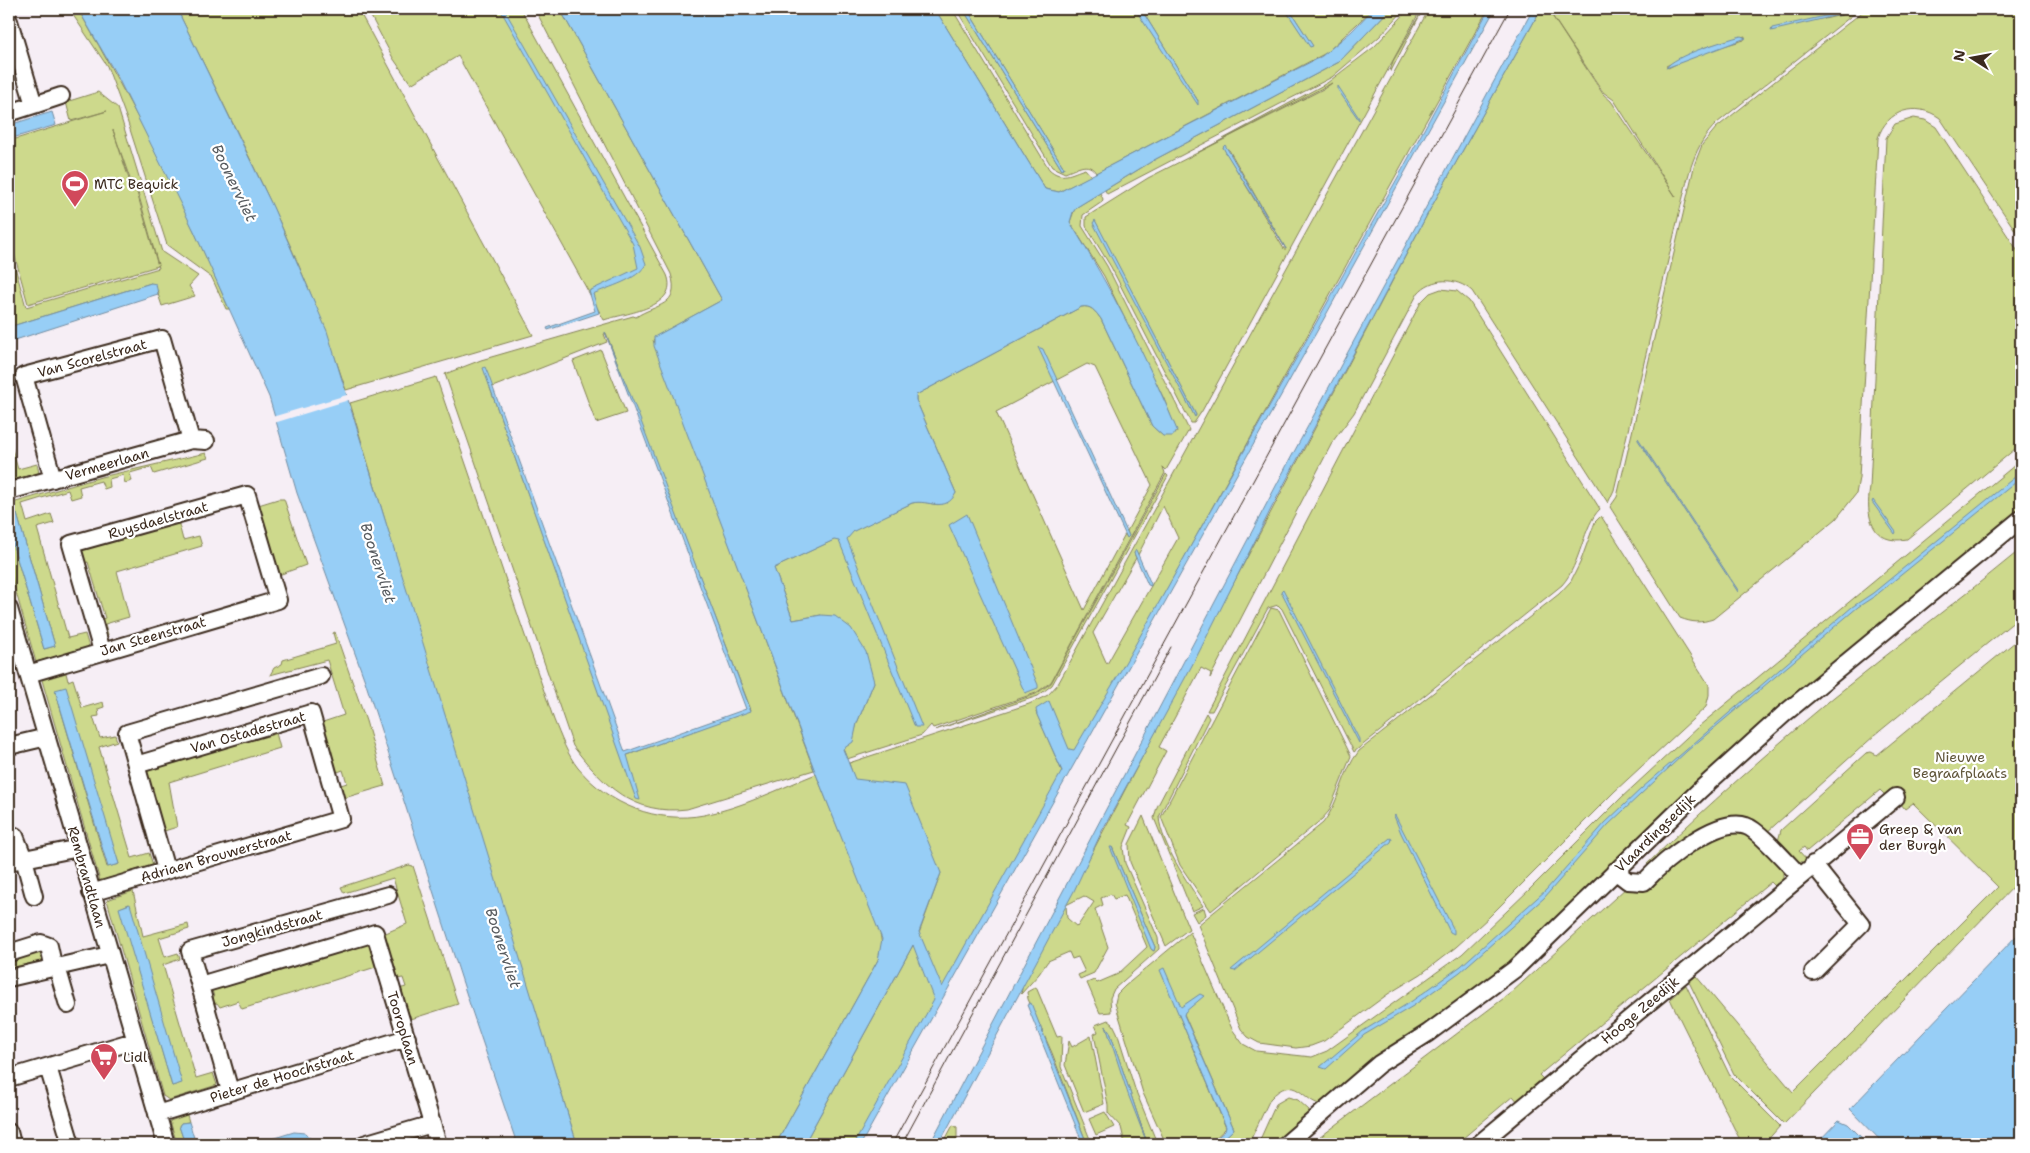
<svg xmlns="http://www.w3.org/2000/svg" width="2030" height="1153" viewBox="0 0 2030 1153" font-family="'Shantell Sans',sans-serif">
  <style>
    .green { fill: #cdd98c; stroke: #848255; fill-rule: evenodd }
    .water { fill: #97cef6; stroke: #728ca0 }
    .pier { fill: #f6eef5 }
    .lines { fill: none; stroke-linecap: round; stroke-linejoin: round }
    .minor-casing { stroke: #3b2a1e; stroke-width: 20 }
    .minor { stroke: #fff; stroke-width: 16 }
    .tram { stroke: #3b2a1e; stroke-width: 1 }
    .labels { text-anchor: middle; stroke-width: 4.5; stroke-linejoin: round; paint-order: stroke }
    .poi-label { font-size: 14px; fill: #3b2a1e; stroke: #fff; text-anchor: start }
    .street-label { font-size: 14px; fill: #3b2a1e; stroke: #fff }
    .park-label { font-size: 14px; fill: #60563a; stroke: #fff }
    .water-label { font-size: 15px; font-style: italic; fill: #575b5f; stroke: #fff }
  </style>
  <rect width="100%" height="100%" fill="#f6eef5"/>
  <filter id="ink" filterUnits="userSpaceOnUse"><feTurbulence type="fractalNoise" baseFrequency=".02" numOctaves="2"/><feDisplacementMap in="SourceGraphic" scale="10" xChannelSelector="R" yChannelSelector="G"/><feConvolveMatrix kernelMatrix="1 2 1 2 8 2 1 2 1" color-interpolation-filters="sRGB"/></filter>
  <g filter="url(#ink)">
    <!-- green -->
    <path class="green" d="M69,9h9c56,97 107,197 151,300h-3l-14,-31 -45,-33 -41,-128 -19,-51z
      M177,9h181l175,326 -187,55c-43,-133 -109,-256 -169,-381z
      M367,9h154l146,266c13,33 -42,38 -63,45l-146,-264 -47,28 -18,-26z
      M535,9h25l162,291 -62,34 -7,6 161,430 -127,39c-53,7 -84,-24 -114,-63l-128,-372 36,-14 152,-44 3,1c19,-13 45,-10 35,-43zM606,333l145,377 -129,47 -132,-369 117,-46 -3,-8z
      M935,9h17l97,160c13,12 22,4 36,0l6,7 -32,16 -14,-3z
      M956,9h7l99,161 2,-2 -97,-159h168l63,92 -57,-92h144l26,38 1,-2 -23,-36h84l-47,44 -230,120c-8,-13 -19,-4 -31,0l-13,-6z
      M1390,9h15l-26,28 -47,40 -225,117 -2,-4 49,-30 185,-98z
      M1409,9h12l-219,402 -8,12h-3l-80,-156 -25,-41v-9l62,-39 177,-90 7,-5 -135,70 130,-70 47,-36zM1223,147l6,3 57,99h-2zM1095,221l101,194 -1,2z
      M1423,9l-32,62h-1l3,-10z
      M1429,9h59l-415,750 -37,-47 28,64 -207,368h-53l114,-208 23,-63 -87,-94 -5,-16 180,-59 19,-9 10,-11zM1163,506l15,32 -71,126 -14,-31 43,-75 -2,-5 2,-2 2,4z
      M1541,9h296l2,3 -15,7 18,-4 2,-2 -3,-4h19l-143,114c-24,23 -28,51 -36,82l-67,285 -6,13 -136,-212c-16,-14 -40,-14 -54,2l-64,120 -21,28 -123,237 1,-5 -10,-5 -42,79 7,4 -39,74 4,2 -8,20 2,16 33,75 1,11 -45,40 -4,9 1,14 -11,1 -13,-30 7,-3 3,3 21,-9 29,-27 -22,-52 -11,4 -3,-5 -10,4 2,7 -8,4 13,38 -14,26 -14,6 -2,-4 7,-3 -7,-15 -6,2 -3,-7 -21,9 -9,13 -18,20 2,-10 405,-771zM1549,11l54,81 11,8 62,97 -65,-96 -8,-7zM1745,36l-1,4 -47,14 -29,14 -2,-2 40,-19zM1112,847l43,100 -1,4 -2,-1zM1084,896l10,6 -17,25 -10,-9 -1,-13z
      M1866,9h155v230l-81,-121c-24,-17 -53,-8 -62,20l-19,340 -3,16 -20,25 -123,100c-12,4 -20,4 -33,-1l-70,-111 7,-10 78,-334 7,-18 14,-17z
      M98,92l20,16 44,144 36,24 -9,10 6,10 -33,10 -4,-12 1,-2 -8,-9 -142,44v-82l17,62 133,-39 -24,-86 -5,-3 -17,-49 16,49 5,3 24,84 -130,38 -19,-69v-94l98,-30 -36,10 -5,-19z
      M1914,118l11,2 11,7 85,129v188l-114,95c-35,7 -42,-23 -37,-51l16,-350 9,-14z
      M1100,193l3,6 -1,3 -19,13 -1,11 25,40 82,164 -23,40 -3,-3 2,6 -114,209 -15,11 -100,34 -3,1 -2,-3 -9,10 -75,24 -4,-10 9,-7 5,-19 17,-41 -53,-67 -28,5 -19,-52 138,-65c21,-5 26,12 44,-10l-40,-93v-5l165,-88c10,-2 14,4 20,12l51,107 11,10 14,-4 -13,-33 -60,-123 -34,-54 5,-14zM1087,364l8,3 57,118 -25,46 2,5 -2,2 -2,-4 -41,76 -88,-198z
      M1441,289l16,2 12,10 131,208c-17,16 -19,55 -38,76l-208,167 -72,-143 -4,-4 -10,3 -56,103h-5l214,-409 9,-9z
      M601,350l25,63 -30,10 -23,-62z
      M436,377l118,343c7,17 13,34 24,48 31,37 79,56 126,47 37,-7 77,-27 112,-41l64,157 2,15 -4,14 -102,184h-199l-147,-473 -80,-268z
      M9,439l9,30 19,-5 2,9 -30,8z
      M206,453l2,5 -54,16 -3,-7 -21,6 2,8 -7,2 -2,-8 -14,4 1,8 -6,2 -3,-8 -22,6 2,9 -10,3 -3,-9 -46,14 5,18 24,-8 3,9 -17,5 31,110 17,-4 4,13 -53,15 -27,-94v-36l35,117 11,-3 -38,-132 -8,2v-12l92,-27z
      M2021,460v51l-519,457 -119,87 -62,49c-17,-1 -26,-33 -51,-5l-21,44 -31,1 16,-15 -50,-115 -5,1 47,113 -17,16h-43l-23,-51 -28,-90 2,-9 8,-8 65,-54 42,97 11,15 13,7 56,6 15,-6 135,-97 68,-65 91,-91 78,-72z
      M1166,474l2,2 -116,209 -14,11 -103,34 101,-36 15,-11z
      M278,499h6l22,66 -30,11 -21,-70z
      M1601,516l108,169v10l-3,12 -91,84 -127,127 -32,29 -35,27 -33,20 -64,47 -13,5 -15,2 -37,-5 -11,-6 -7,-8 -43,-104 125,-102c17,-21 19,-51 36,-72l200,-157 12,-13 9,-18 15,-41z
      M178,521l5,19 16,-4 3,10 -85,25 12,46 -24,7 3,11 -6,2 -5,-16 8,-3 -17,-56 -8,2 -4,-17z
      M2021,549v67l-146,119 -109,98 -44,-13 -19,8 -54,38 -2,-2c60,-58 122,-113 187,-167 61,-50 126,-97 187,-148z
      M1271,608l8,2 72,146 -22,55 -7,8 -111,92 -31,-46 -19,-48z
      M335,632l31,89 19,65 -41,12 -3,-13 6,-2 -4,-13 -8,3 -15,-50 24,-8 -17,-55 -57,15 4,-7 8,-4 1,-4 53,-16 -3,-11z
      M2021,637v242l-237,245 -50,-50 -45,-92 7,-6 97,116 205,-205 -85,-84 -8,6 -14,-17 -5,4 -6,-6 -73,61 -3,-4 -5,4 9,10c-13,4 -22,-8 -31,-16l4,-15 85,-77 5,-1 6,3z
      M66,673l2,8 5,-2 9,29 21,-6 1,5 -6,2 1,7 -6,1 7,21 15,-3 2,6 -18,6 33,111 17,-5 4,12 -53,16 -58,-201zM55,690l64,174 -12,3z
      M1206,713l3,5 -50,99c2,27 29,66 44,89l-11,5 -38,-93 3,-11z
      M275,729l5,19 -111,34 8,45 -16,5 -20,-65z
      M1143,816l46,113 -23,17 -36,-84 -1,-18z
      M1736,831l19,7 28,30v13l-7,6 -5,-5 -232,193 6,6 -26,22 -6,-7 -57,48h-145l201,-152 115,-105 90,-53z
      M409,865l4,1 45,138 -47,15 -1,-4 -4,-1 -7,-25 7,-2 -3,-9 -7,1 -15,-44 26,-11 -14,-46 -49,15 -3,-6z
      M133,891l10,45 45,-12 1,5 -30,9 6,19 13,-4 2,6 -17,6 33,113 17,-5 4,12 -48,15 -6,-4 -56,-196zM129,904l52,179 -9,3 -52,-178z
      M1204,908l2,7 -9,7 -5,-9z
      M371,940l8,26 -137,43 -4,-8 -18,6 -3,-4 -7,2 -2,-6 6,-2 -2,-7z
      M38,950l8,15 -37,8v-14z
      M1686,985l44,91 50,50 -16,18h-22l-72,-145z
      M1036,987l21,50 5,-1 -1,31 31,77h-5l-35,-91 -24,-54 -1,-7z
      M1108,1020l5,4 4,8 18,57 22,54 -4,1h-28l-4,-17 -13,-14v-8l-14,-71 4,-2 -3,-7zM1106,1026l4,6 37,111z
      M1091,1036l13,68 -20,8 -19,-47 4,-24 3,6z
      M1288,1097l10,3 11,10 -2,8 -30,26h-19l18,-40z
      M1105,1112l9,15 -18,8 -7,-16z
      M187,1115l2,7 -8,1 -2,3 6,18h-8l-7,-23z
      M953,1125l4,2v17h-14z"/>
    <!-- water -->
    <path class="water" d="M78,9h99l96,198 54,124 250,813h-60l-45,-133 -107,-330 -68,-188 -28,-96 -75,-166 -77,-155z
      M500,9h4l136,238 6,17c-8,16 -38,23 -53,30l6,19 -51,17 -1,-2 48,-17 -6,-20 49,-23 -5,-24z
      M560,9h375l110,180 14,3 263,-136 30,-25 21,-22h17l-51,53 -185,98 -77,47 -4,5 -3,10c41,66 77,136 107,208l-4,6h-10l-11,-10 -51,-107c-6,-8 -10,-14 -20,-12l-165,88v5l40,93c-11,21 -27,6 -44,10l-58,28 -7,8 75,188h-7l-76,-186 -5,-1 -60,28 19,52 28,-5 14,1 16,12 15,24 8,30 -17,41 -4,19 -10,7 12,30 50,6 36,88 -22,59 23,55 120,-216 -25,-56 -1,-6 13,-8 20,48 5,1 47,-80 281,-500 87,-161h6l-179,324 -455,811h-7l80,-144 -21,-55 -109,199h-28l102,-184 4,-21 -66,-165 -162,-428v-9l68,-37z
      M963,9h4l97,159 -2,2z
      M1135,9h6l57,92v4z
      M1285,9h4l24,37 -3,1z
      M1533,9h8l-113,204 -157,296 -75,149 -94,173 -28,60 -135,253h-9l357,-679z
      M1837,9h4l2,5 -72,17 1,-3 66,-15z
      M1741,36l5,2 -80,30c9,-13 58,-27 75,-32z
      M1338,86l21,32v2l-21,-30z
      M52,112l4,13 -47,14v-14z
      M1225,145l61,104 -60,-96 -3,-6z
      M1095,220l101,195 -1,2 -102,-194z
      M151,283l5,1 2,10 -149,48v-15z
      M605,332l34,84 112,295 -124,44 13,45 -4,-1 -153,-431 2,-1 3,7 137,378 121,-43z
      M1038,347l5,2 86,187 -2,2z
      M1638,438l100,152v2l-100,-152z
      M2021,472v6l-146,118 -17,11 -171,144 -79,74 -64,73 -84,74 -47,34 -49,29 -38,34 -6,-2 43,-36 49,-30 49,-35 85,-76 59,-67 37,-35 210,-181 21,-14z
      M1873,500l23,32 -1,2 -23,-32z
      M17,514l38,132 -11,3 -35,-117v-16z
      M967,514l71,171v3l-13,5 -76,-168z
      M1136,550l15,34v2l-3,-1 -14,-32z
      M1283,589l76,150v4l-78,-152z
      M66,687l53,177 -11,3 -53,-177z
      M1395,815l59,115v4l-4,-2 -49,-99 -7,-17z
      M1390,838l2,1 -1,3 -156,129 -4,-1z
      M1110,847h2l43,100 -1,4 -3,-2z
      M130,904l52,179 -10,3 -53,-178z
      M2021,931v213h-137l-34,-35z
      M1164,968l17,39 19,-13 4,2 -19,16 -1,3 50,114 -16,15h-9l16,-13 1,-4 -66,-157z
      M1031,1003l56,141h-4l-56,-139z
      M1106,1026l4,6 37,111 -19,-49z
      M1839,1120l9,4 20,20h-52z
      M189,1122l7,22h-11l-6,-18 2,-3z
      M294,1132l11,1 11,11h-61z"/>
    <!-- pier -->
    <path class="pier" d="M350,394l2,5 -78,24 -2,-6z"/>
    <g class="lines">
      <defs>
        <path id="minor" d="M9,21l25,84 -25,8
          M34,105l27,-9
          M53,479l-29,-103 138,-37 29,101
          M9,491l182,-51 15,1
          M9,609l157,535
          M28,674l250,-74 -31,-105 -176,49 31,107
          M9,746l38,-9
          M9,838l6,-2 9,23 -15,3
          M166,870l-39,-137 194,-57
          M1615,871l13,10 16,1c19,-20 73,-66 102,-56 13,4 42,38 54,50
          M91,893l250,-74 -30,-106 -175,52
          M34,896l-10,-37 55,-11
          M9,953l32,-10 8,3 5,23
          M57,967l11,38
          M1813,972l48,-48 -48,-60
          M9,978l100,-23
          M200,985l175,-52 63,211
          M48,1067l23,77
          M9,1078l125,-37
          M230,1091l-40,-140 198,-56
          M157,1114l250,-76
          M9,1132l3,12
          M364,1144l68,-20
          M1286,1144l93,-80 49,-31 87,-64 185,-179 84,-76 237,-195
          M1479,1144l417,-347"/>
      </defs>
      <!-- minor casing -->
      <use href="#minor" class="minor-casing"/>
      <!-- minor -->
      <use href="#minor" class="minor"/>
      <!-- tram -->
      <path class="tram" d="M892,1144l618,-1135
        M902,1144l269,-497"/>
    </g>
  </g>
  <!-- icons -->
  <defs>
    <symbol id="stadium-pin" viewBox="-11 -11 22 30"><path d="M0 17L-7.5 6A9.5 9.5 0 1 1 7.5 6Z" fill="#d1495b" stroke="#fff"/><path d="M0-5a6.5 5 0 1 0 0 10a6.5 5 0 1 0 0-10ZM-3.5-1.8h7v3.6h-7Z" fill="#fff"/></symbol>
    <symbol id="office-pin" viewBox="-11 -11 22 30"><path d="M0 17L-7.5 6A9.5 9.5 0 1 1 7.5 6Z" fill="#d1495b" stroke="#fff"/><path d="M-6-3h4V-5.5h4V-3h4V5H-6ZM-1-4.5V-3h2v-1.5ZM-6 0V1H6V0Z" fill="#fff"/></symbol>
    <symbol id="supermarket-pin" viewBox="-11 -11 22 30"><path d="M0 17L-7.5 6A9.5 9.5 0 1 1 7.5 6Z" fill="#d1495b" stroke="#fff"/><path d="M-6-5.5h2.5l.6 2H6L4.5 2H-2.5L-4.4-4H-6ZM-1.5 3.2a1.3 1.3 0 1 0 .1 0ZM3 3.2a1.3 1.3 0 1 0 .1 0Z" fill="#fff"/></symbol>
  </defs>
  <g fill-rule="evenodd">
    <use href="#stadium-pin" x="59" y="168" width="32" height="43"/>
    <use href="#office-pin" x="1844" y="821" width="32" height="43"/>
    <use href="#supermarket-pin" x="88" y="1041" width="32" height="43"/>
  </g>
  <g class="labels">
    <!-- poi labels -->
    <g class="poi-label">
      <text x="94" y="189">MTC Bequick</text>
      <text x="1879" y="834">Greep &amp; van<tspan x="1879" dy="16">der Burgh</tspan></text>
      <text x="123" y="1062">Lidl</text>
    </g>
    <!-- street labels -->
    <g class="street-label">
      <text transform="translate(92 358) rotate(-15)" y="5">Van Scorelstraat</text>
      <text transform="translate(107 464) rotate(-16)" y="5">Vermeerlaan</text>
      <text transform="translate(158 520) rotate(-16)" y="5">Ruysdaelstraat</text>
      <text transform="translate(153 636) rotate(-16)" y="5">Jan Steenstraat</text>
      <text transform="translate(248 732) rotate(-16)" y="5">Van Ostadestraat</text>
      <text transform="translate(1655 833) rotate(-44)" y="5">Vlaardingsedijk</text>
      <text transform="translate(216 856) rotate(-16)" y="5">Adriaen Brouwerstraat</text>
      <text transform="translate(87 877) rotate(74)" y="5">Rembrandtlaan</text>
      <text transform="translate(272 928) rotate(-16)" y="5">Jongkindstraat</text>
      <text transform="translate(1640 1010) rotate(-40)" y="5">Hooge Zeedijk</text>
      <text transform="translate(403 1028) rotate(73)" y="5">Tooroplaan</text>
      <text transform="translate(282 1076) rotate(-17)" y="5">Pieter de Hoochstraat</text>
    </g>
    <!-- park labels -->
    <g class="park-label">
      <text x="1960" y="762">Nieuwe<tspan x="1960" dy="16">Begraafplaats</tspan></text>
    </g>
    <!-- water labels -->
    <g class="water-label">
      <text transform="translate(234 183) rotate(64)" y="5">Boonervliet</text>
      <text transform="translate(378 563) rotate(72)" y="5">Boonervliet</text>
      <text transform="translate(503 948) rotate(72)" y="5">Boonervliet</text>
    </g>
  </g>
  <!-- margin -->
  <rect width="2030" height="1153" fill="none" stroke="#fff" stroke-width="30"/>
  <rect x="15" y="15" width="2000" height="1123" fill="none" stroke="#3b2a1e" stroke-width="2" filter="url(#ink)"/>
  <!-- north arrow -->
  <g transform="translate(1972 58) rotate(281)" stroke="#ffffff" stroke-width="4" paint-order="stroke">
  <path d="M0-4L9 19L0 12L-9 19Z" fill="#3b2a1e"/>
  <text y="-8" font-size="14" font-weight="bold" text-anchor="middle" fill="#3b2a1e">N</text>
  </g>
</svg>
